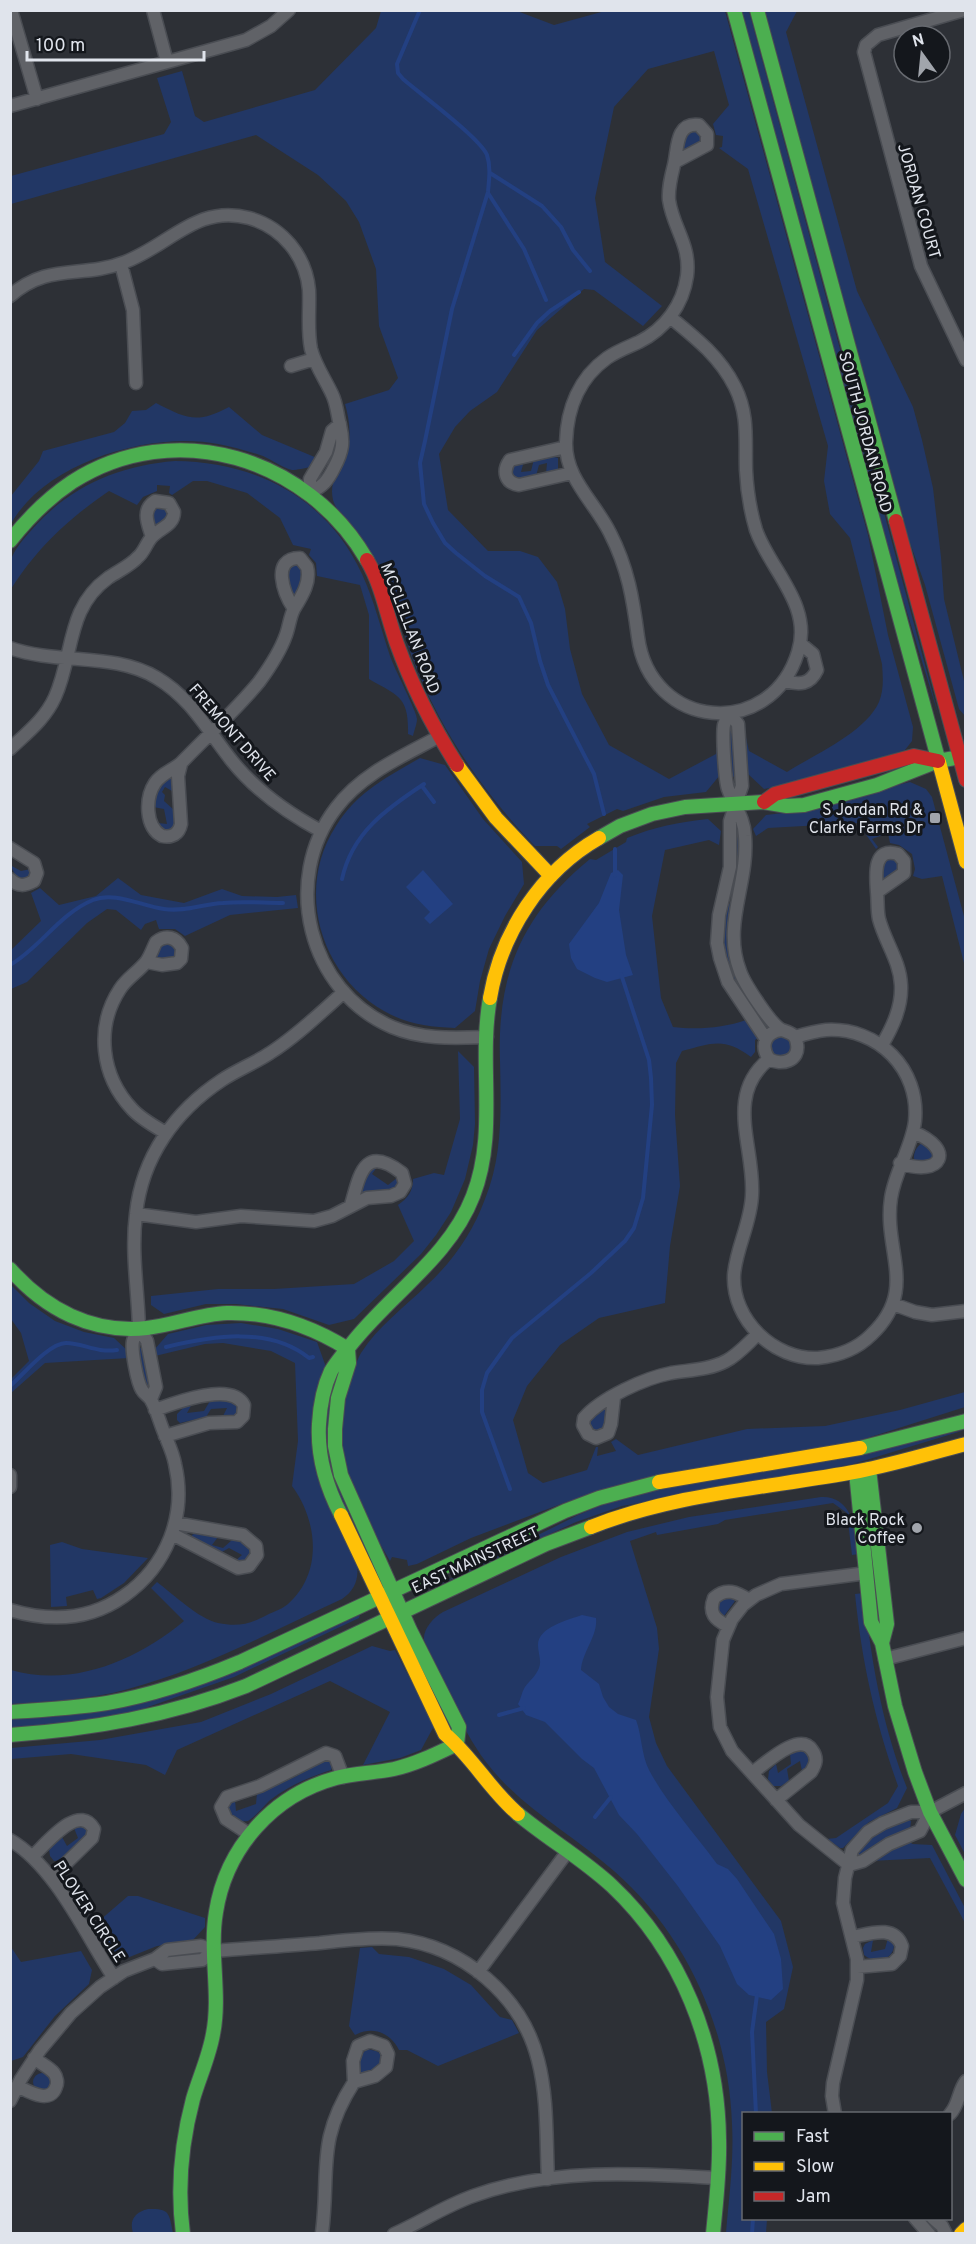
<svg xmlns="http://www.w3.org/2000/svg" width="976" height="2244" viewBox="0 0 976 2244" font-family="Overpass,sans-serif">
  <style>
    .green { fill: #223765 }
    .water { fill: #234082 }
    .lines { fill: none; stroke-linecap: round; stroke-linejoin: round }
    .stream { stroke: #234082; stroke-width: 4 }
    .street-casing { stroke: #4a4d53; stroke-width: 15 }
    .fast-casing { stroke: #4a4d53; stroke-width: 16 }
    .slow-casing { stroke: #4a4d53; stroke-width: 16 }
    .jam-casing { stroke: #4a4d53; stroke-width: 16 }
    .street { stroke: #606267; stroke-width: 12 }
    .fast { stroke: #4caf50; stroke-width: 14 }
    .slow { stroke: #ffc107; stroke-width: 14 }
    .jam { stroke: #c62828; stroke-width: 14 }
    .poi-dot { fill: #a1a5ac; stroke: #14171c; stroke-width: 2 }
    .labels { text-anchor: middle; stroke-width: 6; stroke-linejoin: round; paint-order: stroke }
    .street-label { font-size: 16px; fill: #e0e4ec; stroke: #14171c }
    .poi-label { font-size: 16px; fill: #e0e4ec; stroke: #14171c; text-anchor: end }
  </style>
  <rect width="100%" height="100%" fill="#2d3036"/>
  <!-- green -->
  <path class="green" d="M381,11h136l37,14 51,-14h120l143,524 20,100 25,92 -1,14 -7,9 -103,32 -38,7 -17,-16 -3,-44 5,22 38,21c28,-18 78,-39 92,-70 5,-12 4,-25 3,-38l-32,-126 -20,-24 -6,-33 4,-35 -80,-277 -29,-21 3,-1 1,-11 -7,-1 -3,-11 16,-19 -15,-54 -66,18 -34,38 -19,91 10,64 57,44 -19,20 -49,-36 -10,-1 -47,41 -40,62 -27,19 -15,16 -16,27 9,56 40,41h32l18,6 19,25 8,27 5,40 12,45 27,51 60,34 47,-25 2,-20 2,41 -14,17 -42,5 -41,14 -6,-2 -30,15 3,3 -29,22 -4,-3h-22l-5,-5c-49,-52 -90,-112 -116,-179 -12,-30 -19,-72 -36,-99 -9,-14 -42,-50 -45,-63 -4,-18 5,-27 12,-43 7,-16 5,-36 0,-53l44,-14 9,-12 -19,-52 -3,-57 -17,-47 -13,-21 -28,-26 -62,-40 -245,69v-28l153,-42 7,-12 -14,-44 25,-7 13,45 9,6 111,-32 61,-62z
    M741,11h8l190,706 -58,-190z
    M765,11h32l-11,21 71,259 56,116 9,33 11,48 8,69 3,42 21,86v31l-6,-7 -34,-124 -15,-42z
    M690,131h8l4,6c-1,9 -12,13 -20,14l5,-18z
    M156,403c31,16 41,21 73,4l33,28 55,23 -7,9c-5,1 -13,3 -18,3 -9,-2 -20,-10 -29,-14 -15,-5 -30,-9 -45,-12 -67,-13 -173,18 -207,80v-28l28,-35 4,-10 71,-19 11,-9 7,-12 14,-1z
    M551,456l7,2v11l-12,5 1,-11 -8,2 -3,11 -20,3 -5,-5 1,-8 12,-5 -3,11 10,-1 3,-12z
    M175,461c82,1 152,37 187,113 12,26 19,55 28,82 4,12 27,56 27,63 0,5 -3,12 -4,17l-5,-2c1,-38 -10,-38 -39,-55v-64l-9,-30 -43,-9 -1,-13 -7,-8 2,-6 -18,-4 -13,-27 -33,-25 -40,-12h-14l-21,14 -3,-2 1,-7 -13,-1v6l-14,6 -6,8 -28,-14c-42,29 -71,56 -98,98 -1,-9 -3,-23 1,-32 5,-12 16,-23 25,-33 36,-39 85,-59 138,-63z
    M159,506l7,3 2,9 -14,9 -1,-16z
    M298,564c9,8 2,25 -4,34l-7,-24 2,-8z
    M731,730h2l4,46 -2,1 -4,-1 -3,-44z
    M420,758l25,7 38,54 39,43 2,22 -19,32 -16,33 -9,32 -5,30 -20,17c-25,-1 -49,-4 -71,-17 -64,-36 -89,-122 -48,-185 20,-33 51,-49 84,-68z
    M168,777l4,2v12l-7,-4 -3,5 3,3 -1,6 10,9 3,16 -11,6 -8,-9 9,1 -3,-15 -11,-2 4,-17z
    M910,782l16,7 6,8 33,123v47l-23,-91 -20,3 -9,-3 2,-7 -3,-15 -13,-9 -9,-2 -2,-10 -16,6 6,8 -2,2 -18,-26 -90,5 -12,8 -3,-7 13,-14 17,-2z
    M708,819l13,12 -2,14 -10,-5 -44,10 -13,66 9,82 12,29c23,3 51,1 73,-7l12,18 -3,2v12l-4,5c-27,-20 -38,-14 -69,-6l-6,12 -1,52 5,71 -10,60 -5,57 -66,15 -39,27 -33,41 -14,34 15,53 15,10 44,-13 9,-23h2l-1,9 19,-5 -5,-9 5,-3 22,16 109,-26 78,-3 75,-16 65,-18v15l-104,33 -292,61 -98,37 -54,26 -9,2 -1,-6 -15,-3 -2,4c-12,-22 -31,-49 -39,-72 -4,-11 -5,-24 -7,-35 -2,-7 -5,-16 -5,-23 1,-15 14,-65 22,-78 17,-27 44,-46 66,-68 26,-24 46,-53 58,-86 18,-44 16,-91 15,-138 -3,-88 22,-146 90,-202l6,1 30,-18 1,-4c27,-11 52,-16 81,-19z
    M739,830l3,18 -6,44 -3,1 -2,-4 4,-21v-37z
    M888,859h7l4,8 -1,4 -16,10v-15z
    M10,865l11,6 10,-2 -1,7 -9,3 -4,-1z
    M118,878l23,17 43,8 38,-14 20,7 35,1 19,-2 2,13 -68,7 -45,21 -10,-7h-16l-3,-9 -11,4 -4,6 -25,-20 -9,-1 -20,14 -60,59 -16,7v-39l30,-29 -10,-28 9,-5 19,17 37,-9z
    M728,903l3,2 -3,41 10,33 -2,2h-2c-9,-25 -18,-52 -6,-78z
    M170,943l6,8 -2,6 -4,3 -14,-1 -1,-3 7,-11z
    M777,1035l13,4c3,10 1,14 -7,19l-11,-3 -3,-13z
    M458,1051l16,16 1,57 -2,21 -8,34 -14,33 -15,23 -15,19 -67,65 -25,6 -46,-16 -47,-5h-30l-42,10 -13,-9v-9l67,-7h56l80,-5 40,-23 20,-20 -16,-36c10,-7 15,-14 15,-26l21,-6 10,2 16,-56z
    M922,1143l10,6 2,6 -3,5 -16,2c-3,-7 1,-15 7,-19z
    M375,1167h2l-5,7 16,11 9,-7v7l-5,5h-17l-14,4 6,-20z
    M11,1285l18,18 26,18 29,11 30,6 15,14v6l-84,5 -34,30v-14l18,-18 -8,-28 -10,-14z
    M241,1323l37,6 39,13 9,25 31,199c2,14 -3,25 -15,33 -70,32 -139,70 -214,90 -38,11 -78,12 -117,15v-34c62,18 126,-10 173,-49l-33,-33 6,-6c16,12 42,37 61,41 20,4 32,1 49,-8 6,-3 15,-6 21,-11 35,-31 30,-83 4,-118l6,-45 -3,-78 -24,-12 -48,-8 -18,1 -50,12 -1,-6 14,-16 38,-9z
    M139,1348h3l9,40 -4,2 -6,-19z
    M210,1401h18l9,3 1,9 -3,4 -12,-1 4,-8 -16,1 -5,8 -26,6 -3,-3v-6l9,-9 6,-1 -5,9 17,-2z
    M606,1407l-2,22 -9,3 -4,-3 -2,-7 2,-3z
    M965,1430l-112,34 -231,42 -46,16 -148,68 150,-75 29,-12 45,-12z
    M821,1497c13,-1 24,6 29,18h4l5,39 -7,1 -5,-42 -14,-10 -108,17 -7,4 -61,11 -1,-3 -26,9 27,87 2,21 -10,68 7,26 11,23 114,155 12,46 -9,42 -18,13 1,50 5,41 -28,1v104l23,1 -1,14h-40c3,-36 8,-72 6,-109 -3,-95 -46,-190 -118,-253 -42,-37 -94,-64 -128,-109 -27,-36 -43,-81 -62,-122 -1,-11 9,-22 19,-28l118,-55 66,-25 62,-15z
    M196,1533l22,4 -6,8 11,3 9,-8c10,1 18,3 19,14l-7,8h-10l8,-7 -13,-7 -9,5 -28,-15v-3z
    M62,1542l20,7 66,9 -24,25 -23,15 -4,1 -4,-9 -27,7 1,9 -16,1 -1,-62z
    M864,1593c7,67 18,132 43,195l-10,20 -28,14 -26,26h-3l-13,-9 9,-1 52,-35 10,-17c-23,-65 -36,-123 -43,-192z
    M730,1597l5,4 -11,15h-2l-5,-6 5,-12z
    M360,1615l-1,3 -125,59 -109,38 -114,14v-10l62,-5z
    M372,1646l18,5 5,-1 39,76 -13,24 -21,8 -37,7 27,-53 -60,-31 -153,69 -12,25 -19,-10 -75,-11 -60,5v-11l89,-8 101,-18 70,-28z
    M797,1749l8,2 3,3v12l-6,5 -2,-10 -13,8 2,12 -8,5h-8l-5,-7 1,-8 7,-7 2,9 13,-9 -1,-10z
    M329,1759l4,6 -2,5c-22,7 -43,16 -62,31 -7,7 -13,15 -21,20 -12,2 -17,-5 -22,-14l4,-5 5,-2 1,11 20,-7 1,-11 38,-16 27,-16z
    M965,1808v46l-10,-19 6,-21z
    M905,1819l6,2 -1,9 -38,18 -11,8 -4,-2c9,-19 30,-26 48,-35z
    M76,1826h9l4,7 -27,27 -8,1 -4,-5 -1,-7 13,-12 5,9 11,-8 -4,-10z
    M910,1841l2,3 20,1 33,63v15l-35,-65 -60,3z
    M128,1896h10l67,22v9l-13,14 -35,5 -30,12 -19,-4 -16,-27z
    M888,1938l6,5c1,17 -18,22 -30,12l-1,-7 2,-4 8,-4 -2,12 14,-3z
    M11,1947l10,15 60,-11 11,19 -3,14 -34,32 -32,41 -12,4z
    M372,1947l7,7 30,3 35,12 27,16 29,32 12,3 7,13 -81,33 -31,-16h-8c-9,-18 -27,-24 -44,-15l-6,-9 11,-78z
    M367,2049l9,2 4,2 1,11 -5,6 -14,4 -3,-4v-13z
    M33 2082a9 9 0 1 1 18 0a9 9 0 1 1-18 0Z
    M148,2209c22,-1 21,4 25,24h-40c-4,-13 2,-21 15,-24z"/>
  <!-- water -->
  <path class="water" d="M423,870l30,34 -23,20 -6,-6 6,-6 -24,-25z
    M618,870l5,5 -4,35 7,45 7,20 -26,7 -12,-4 -18,-9 -6,-11 -2,-14 30,-41 12,-30z
    M582,1615l14,3c2,18 -14,34 -15,52l18,14 4,13 6,10 9,7 18,6c6,16 5,34 13,50 17,32 46,64 68,94l11,5 9,10 37,55 7,25 2,30 -12,11 -22,-5 -12,-11 -17,-38 -43,-61 -40,-51 -18,-19 -25,-47 -12,-9 -37,-37 -19,-7 -8,-11c3,-5 4,-13 7,-17 5,-7 11,-11 14,-19 3,-7 -1,-15 -1,-23 0,-18 30,-25 44,-30z"/>
  <g class="lines">
    <!-- stream -->
    <path class="stream" d="M420,10l-23,54 1,9 5,6c16,14 77,59 84,76 4,12 2,25 1,37l-36,117 -27,132 -5,22 4,41 9,19 12,20 11,10 29,23 34,21 12,26 9,38 8,24 46,89 10,40
      M490,173l52,33 19,21 12,23 17,21
      M488,193l36,56 22,51
      M514,355l23,-32 13,-12 29,-19
      M422,786l12,16
      M615,876v-27
      M342,879c10,-46 44,-70 82,-95
      M10,965c31,-18 49,-51 83,-65 22,-9 48,6 71,9 21,3 39,-5 59,-6 20,-2 40,0 60,0
      M166,1347c46,-11 103,-21 143,11l4,-1
      M10,1386c13,-11 39,-43 56,-43 17,0 30,10 51,7
      M510,1489l-28,-77v-22l5,-17 25,-35 79,-65 34,-32 9,-13 9,-30 9,-93 -1,-27 -2,-18 -28,-86
      M499,1715l25,-7
      M595,1817l16,-20
      M756,2114l-4,-82 5,-37
      M752,2234l1,-16"/>
    <defs>
      <path id="street" d="M11,10l26,89
        M153,10l14,52
        M964,10l-86,25 -12,10 -2,7 57,214 45,94
        M10,106l236,-66 25,-14 18,-16
        M121,264l12,46 3,73
        M10,296c39,-34 71,-17 115,-34 45,-17 72,-58 124,-44 33,9 57,38 60,72 1,19 -2,39 2,59 4,16 14,30 21,45 5,10 5,20 8,31 4,17 3,26 -6,43 -6,12 -11,19 -24,24v-13l16,-27 6,-21 8,-7
        M670,317c26,21 50,40 65,70 14,28 10,53 11,83 1,21 4,40 10,60 14,40 57,75 42,122 -27,89 -148,78 -160,-15 -5,-38 -10,-69 -28,-104 -15,-31 -45,-54 -44,-91 1,-33 13,-64 41,-84 10,-7 21,-11 32,-16 26,-13 44,-37 48,-66 4,-31 -14,-48 -18,-76 -1,-12 2,-23 5,-35 4,-16 1,-43 25,-40l8,9v11l-32,17
        M291,366l23,-7
        M566,447l-56,13c-8,11 -5,23 9,25l53,-12
        M10,648c48,17 104,4 147,30 34,20 51,53 75,83 25,31 55,52 89,70
        M785,681c14,4 25,4 32,-11l-4,-16 -12,-10
        M729,713c-1,4 -4,8 -5,12 -2,10 1,56 4,64 6,18 16,27 17,47 4,48 -23,88 -5,135 4,12 31,54 42,59 8,3 14,4 15,14 3,17 -16,22 -28,15 -9,-13 -4,-27 12,-29
        M729,713l9,11 4,62 -12,35v46l-11,48 -2,28 3,15 8,24 38,57
        M440,736c-37,20 -79,38 -104,72 -55,72 -28,183 56,219 31,13 62,11 95,10
        M10,749c18,-17 35,-30 45,-52 19,-42 11,-89 53,-119 10,-7 22,-12 30,-21 6,-5 8,-13 13,-19 8,-10 23,-12 23,-26l-5,-9 -14,-2c-14,9 -7,23 -3,36
        M181,764l-3,12 3,48c-2,10 -9,14 -19,12 -17,-9 -17,-38 -7,-53 7,-11 20,-13 28,-22 25,-26 53,-51 76,-79 11,-15 21,-30 27,-47 3,-8 4,-19 8,-26 8,-13 17,-27 13,-42l-7,-9c-30,0 -16,36 -6,51
        M10,848l24,15 3,10 -3,8c-9,5 -16,6 -24,-2
        M877,892l27,-19v-12l-6,-7c-26,-8 -22,23 -21,38 1,10 0,18 2,27 6,23 21,42 22,66 1,22 -8,41 -19,60
        M147,962l15,3 15,-2 4,-4 1,-11c-6,-11 -16,-14 -26,-6 -3,6 -6,15 -10,20 -8,10 -19,16 -26,27 -25,38 -19,87 12,120 9,10 22,17 34,24
        M769,1059c-45,37 -14,88 -17,136 -1,28 -16,53 -18,80 -2,45 40,85 84,83 20,-2 39,-9 53,-23 48,-45 12,-84 20,-137 4,-27 21,-51 24,-77 5,-52 -37,-94 -89,-91 -10,1 -21,4 -31,7
        M900,1163c42,15 56,-14 13,-31
        M136,1214l60,8 45,-6 73,5 18,-5 35,-18 24,-2 9,-4 5,-8 -3,-11c-38,-29 -42,1 -51,32
        M893,1304l22,8 17,3 34,-4
        M139,1328c-1,-38 -8,-76 -3,-114 6,-57 39,-103 86,-134 15,-10 33,-17 48,-27 27,-17 50,-40 74,-61
        M614,1397l-3,27 -3,9 -12,5 -8,-4 -5,-9 1,-7c17,-20 61,-40 87,-45 18,-3 38,-3 55,-12 12,-6 22,-18 32,-27
        M155,1410c19,-7 76,-29 89,-5l-1,11 -6,6 -28,1 -44,13
        M10,1475v12
        M172,1534l66,34 11,-2 8,-11 -1,-9 -13,-11 -68,-12
        M10,1610c40,12 80,10 114,-14 43,-30 63,-81 51,-132 -2,-12 -8,-23 -12,-34 -4,-10 -7,-22 -12,-30 -2,-4 -7,-6 -9,-10 -5,-8 -11,-40 -9,-49 1,-4 4,-9 6,-13l8,13 9,46 -5,12
        M728,1626c-13,-6 -20,-13 -14,-28 12,-11 23,-6 35,2
        M885,1659l81,-21
        M752,1773c13,-9 47,-42 60,-23 6,8 4,14 -1,22l-35,28
        M249,1834l-23,-15 -5,-12 6,-10 33,-11 66,-33 9,3 8,21
        M10,1840c45,26 76,95 104,138
        M32,1857c14,-13 47,-55 62,-28l-2,9 -41,40
        M849,1865l-50,-40 -67,-74 -12,-24 -3,-30 6,-57 9,-21 11,-14 13,-10 25,-11 86,-11
        M849,1865l14,-4 26,-17 31,-13 10,-19
        M852,1937c17,-3 42,-13 50,9l-2,10 -8,8 -35,3
        M155,1959l7,5 40,-4 13,-9
        M478,1972l90,-121
        M17,2086c11,5 33,19 39,1 2,-4 1,-10 -2,-14 -5,-6 -14,-10 -20,-15
        M10,2101l11,-22 19,-29 31,-37 29,-26 24,-16 31,-12 12,-9 34,-4 14,5c35,-3 70,-5 105,-8 25,-3 52,-6 77,-4 66,7 125,57 141,121 10,38 8,80 10,119
        M835,2114l-3,-18 1,-13 24,-103v-21l-14,-56 2,-25 7,-28 16,-18 15,-9 28,-11h19l36,-19
        M950,2114c9,-9 8,-23 16,-33
        M915,2218l14,16
        M933,2218l9,8 4,8
        M322,2233c8,-63 -6,-92 32,-151l21,-6 11,-9 2,-13 -4,-8 -14,-5 -12,5 -5,15 1,21
        M394,2234c27,-12 51,-28 79,-38 77,-28 164,-23 245,-18"/>
      <path id="fast" d="M734,10l205,752
        M757,10l139,511
        M10,541c18,-23 38,-43 62,-59 103,-66 236,-24 295,78
        M599,838l21,-12 32,-12 33,-7 78,-5 24,4 17,-1 73,-20 61,-24 28,-5
        M10,1269c35,40 82,65 137,59 27,-3 53,-14 80,-15 44,-1 84,13 121,36
        M348,1349l1,14 -11,35 -3,31v17l6,29 69,155 49,97 -2,17
        M860,1448l106,-27
        M869,1469l18,155 -5,19
        M856,1472l15,150 11,21 13,63 20,66 15,40 36,68
        M341,1515c-15,-29 -24,-58 -22,-91 1,-18 4,-36 12,-53 6,-10 14,-19 22,-29 39,-49 97,-86 120,-146 25,-64 5,-132 17,-198
        M10,1712c32,-2 65,-4 97,-9 46,-8 90,-23 133,-41l325,-151 34,-13 60,-16
        M10,1735c82,-6 159,-19 236,-49l300,-142 45,-17
        M518,1814c30,25 65,45 94,72 69,65 106,158 107,253 1,32 -3,63 -6,95
        M183,2234c-6,-46 -2,-90 10,-135 6,-21 16,-42 20,-65 8,-40 -4,-81 3,-122 10,-64 57,-117 120,-134 19,-5 39,-5 58,-9 22,-5 42,-15 63,-25"/>
      <path id="slow" d="M939,762l27,100
        M457,765l39,53 55,58
        M490,998c11,-65 51,-127 109,-160
        M659,1482l201,-34
        M341,1515l104,219c28,24 45,56 73,80
        M591,1527c86,-34 178,-39 268,-56 36,-7 72,-18 107,-27
        M961,2234l5,-5"/>
      <path id="jam" d="M896,521l70,259
        M367,560c15,25 20,56 30,84 15,42 36,83 60,121
        M764,802l11,-8 139,-38 24,5"/>
    </defs>
    <!-- street casing -->
    <use href="#street" class="street-casing"/>
    <!-- fast casing -->
    <use href="#fast" class="fast-casing"/>
    <!-- slow casing -->
    <use href="#slow" class="slow-casing"/>
    <!-- jam casing -->
    <use href="#jam" class="jam-casing"/>
    <!-- street -->
    <use href="#street" class="street"/>
    <!-- fast -->
    <use href="#fast" class="fast"/>
    <!-- slow -->
    <use href="#slow" class="slow"/>
    <!-- jam -->
    <use href="#jam" class="jam"/>
  </g>
  <!-- markers -->
  <g class="poi-dot">
    <rect x="929" y="812" width="12" height="12" rx="3"/>
    <circle cx="917" cy="1528" r="6"/>
  </g>
  <g class="labels">
    <!-- street labels -->
    <g class="street-label">
      <text transform="translate(920 201) rotate(74)" y="6">JORDAN COURT</text>
      <text transform="translate(866 432) rotate(75)" y="6">SOUTH JORDAN ROAD</text>
      <text transform="translate(411 628) rotate(69)" y="6">MCCLELLAN ROAD</text>
      <text transform="translate(233 732) rotate(49)" y="6">FREMONT DRIVE</text>
      <text transform="translate(475 1559) rotate(-25)" y="6">EAST MAINSTREET</text>
      <text transform="translate(90 1911) rotate(57)" y="6">PLOVER CIRCLE</text>
    </g>
    <!-- poi labels -->
    <g class="poi-label">
      <text x="923" y="815">S Jordan Rd &amp;<tspan x="923" dy="18">Clarke Farms Dr</tspan></text>
      <text x="905" y="1525">Black Rock<tspan x="905" dy="18">Coffee</tspan></text>
    </g>
  </g>
  <!-- border -->
  <rect width="976" height="2244" fill="none" stroke="#e0e4ec" stroke-width="24"/>
  <!-- legend -->
  <rect x="742" y="2112" width="210" height="108" fill="#14171c" stroke="#66696f" stroke-width="1.5"/>
  <rect x="754" y="2132" width="30" height="9" fill="#4caf50" stroke="#66696f" stroke-width="1.5"/>
  <text x="796" y="2142" font-size="18" fill="#e0e4ec">Fast</text>
  <rect x="754" y="2162" width="30" height="9" fill="#ffc107" stroke="#66696f" stroke-width="1.5"/>
  <text x="796" y="2172" font-size="18" fill="#e0e4ec">Slow</text>
  <rect x="754" y="2192" width="30" height="9" fill="#c62828" stroke="#66696f" stroke-width="1.5"/>
  <text x="796" y="2202" font-size="18" fill="#e0e4ec">Jam</text>
  <!-- north arrow -->
  <g transform="translate(922 54) rotate(345)"><circle r="28" fill="#14171c" stroke="#66696f" stroke-width="1.5"/>
  <path d="M0-4.5L10 22L0 15L-10 22Z" fill="#a1a5ac"/>
  <text y="-9" font-size="16" font-weight="bold" text-anchor="middle" fill="#e0e4ec">N</text>
  </g>
  <!-- scale -->
  <path d="M27 51v9h177v-9" fill="none" stroke="#e0e4ec" stroke-width="3"/>
  <text x="36" y="51" font-size="18" fill="#e0e4ec" stroke="#14171c" stroke-width="4.5" paint-order="stroke">100 m</text>
</svg>
